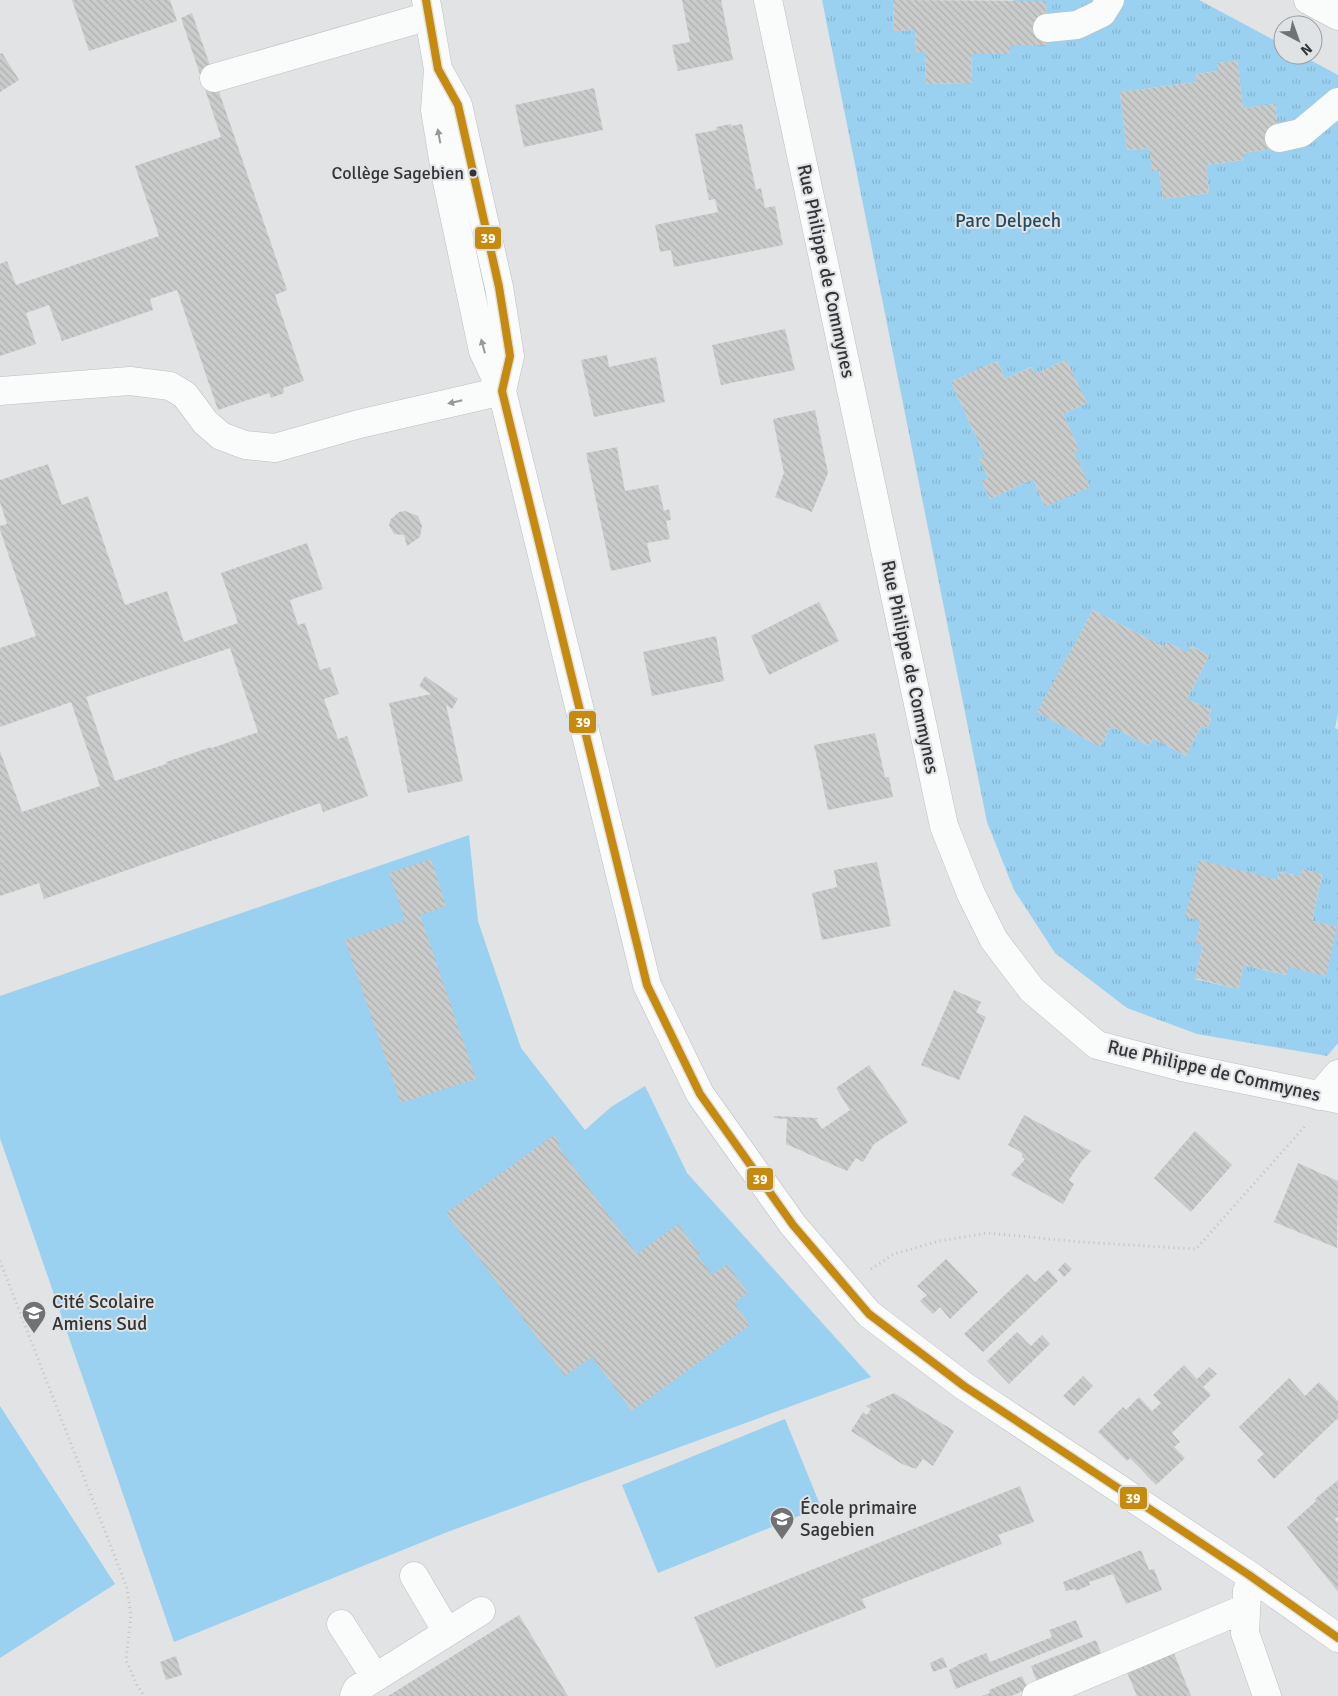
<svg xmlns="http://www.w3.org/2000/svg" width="1338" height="1696" font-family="Signika,sans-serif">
<defs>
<pattern id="grass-tufts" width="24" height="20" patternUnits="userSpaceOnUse" patternTransform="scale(1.25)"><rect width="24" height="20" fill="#9ad1f0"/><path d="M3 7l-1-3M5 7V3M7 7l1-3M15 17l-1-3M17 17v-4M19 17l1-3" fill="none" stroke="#85b4ce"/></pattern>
<pattern id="building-back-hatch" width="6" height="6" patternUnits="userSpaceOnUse" patternTransform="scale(1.25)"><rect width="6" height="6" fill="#cacccc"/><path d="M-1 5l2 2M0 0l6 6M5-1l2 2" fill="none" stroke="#aeb0b0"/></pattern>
</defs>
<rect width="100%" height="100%" fill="#e1e3e4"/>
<!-- grass -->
<path fill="url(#grass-tufts)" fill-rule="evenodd" d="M822 0H893L894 31 915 30 916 52H925L926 84 972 83 971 54H1010V46L1047 28 1046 1 1014 2V0H1199L1283 45V55H1301L1338 75V714L1335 728 1338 729V1043L1327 1056 1197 1034 1127 1008 1055 953 1014 890 987 822ZM1237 61 1243 108 1275 104 1280 148 1244 153V160L1206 165 1209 193 1163 199 1159 170 1149 148 1127 150 1120 92 1197 82 1196 74 1218 71V63ZM1066 360 1087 403 1063 414 1079 449 1074 452 1045 507 1033 479 990 499 982 482 988 478 985 456 951 382 997 361 1005 379 1031 367 1035 374ZM1093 610 1164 647 1167 642 1188 653 1192 646 1209 656 1187 699 1211 710 1208 716 1211 719 1207 728 1201 726 1186 756 1153 738 1149 746 1111 726 1100 747 1038 712ZM1303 869 1322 875 1312 921 1337 927 1288 967 1286 975 1244 965 1238 989 1195 979 1203 945 1196 943 1201 921 1278 880 1279 872 1300 876Z"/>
<!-- pitch -->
<path fill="#9ad1f0" d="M469 835 478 921 521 1048 585 1130 611 1107 645 1086 687 1173 871 1377 450 1531 174 1642 0 1138V996Z
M0 1406 115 1584 0 1658Z
M785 1419 821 1507 658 1573 622 1485Z"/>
<!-- building -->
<path fill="url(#building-back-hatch)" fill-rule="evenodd" d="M72 0H170L177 21 89 51Z
M682 0H721L733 60 678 71 672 45 690 42Z
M893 0 1046 1 1047 45 1010 46V54H971L972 83 926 84 925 52 916 53 915 30 894 31Z
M192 13 287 290 275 295 304 381 283 388 284 393 271 398 269 393 218 410 177 290 150 299 153 310 62 341 49 305 26 313 36 344 0 356V264L7 261 16 285 159 236 135 166 221 137 181 18Z
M2 53 19 80 0 92V54Z
M1237 61 1243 108 1275 104 1280 148 1244 153V160L1206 165 1209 193 1163 199 1159 170 1152 171 1149 148 1127 150 1120 92 1197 82 1196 74 1218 71 1217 63Z
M594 88 603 130 524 147 515 105Z
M731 124V126L742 124 756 190 761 188 765 208 775 206 783 245 674 267 671 250 660 252 655 225 718 212 715 199 709 200 695 134 717 130 716 127Z
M785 329 795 370 721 385 712 345Z
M607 355 609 367 656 357 665 402 594 417 581 360Z
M1066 360 1087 403 1063 414 1079 449 1074 452 1090 487 1045 507 1033 479 990 499 981 481 988 478 979 459 985 456 951 382 997 361 1005 379 1032 367 1035 374Z
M815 410 828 473 812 512 775 497 784 473 773 419Z
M617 447 625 491 658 485 664 511 669 509 671 520 666 521 670 539 647 543 651 562 611 571 586 453Z
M48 464 62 505 88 496 125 605 167 591 184 642 238 623 221 573 307 543 323 589 290 600 298 625 305 623 320 670 330 667 339 694 324 699 338 739 347 736 368 796 323 812 320 803 44 899 39 883 0 896V751L22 812 100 786 71 702 0 727V648L36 636 0 530V526L7 524 0 502V480ZM230 648 258 732 212 748 211 747 166 762V764L115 781 86 697Z
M405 511 418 516 422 526 420 537 407 546 404 535 394 534 389 525 391 519 399 512Z
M819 602 839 641 769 675 751 636Z
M1093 610 1164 647 1167 642 1188 653 1191 646 1209 656 1187 699 1211 710 1208 716 1211 718 1207 728 1201 726 1186 756 1153 738 1149 746 1111 726 1100 747 1037 712Z
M716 636 724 681 652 696 643 652Z
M425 676 458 699 452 709 446 705 463 781 408 793 389 703 431 694 419 686Z
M875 733 885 777H889L893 797 828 810 814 745Z
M431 859 446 906 420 915 476 1079 401 1103 345 940 405 920 389 873Z
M1199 860 1278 880 1279 872 1300 876 1303 869 1322 874 1312 921 1337 927 1326 976 1288 967 1287 975 1244 965 1238 989 1195 978 1203 945 1196 943 1201 921 1185 917Z
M877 862 891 926 822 940 812 893 837 887 834 870Z
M954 990 981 1002 976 1012 986 1017 959 1080 921 1065Z
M869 1065 908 1122 874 1144 863 1162 856 1158 847 1171 786 1144 787 1119 774 1118V1116L818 1118 816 1120 822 1129 850 1110 836 1088Z
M1024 1115 1091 1151 1081 1162 1069 1180 1074 1184 1063 1204 1011 1175 1025 1159 1022 1157V1153L1008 1145Z
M1195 1131 1232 1165 1191 1212 1154 1178Z
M554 1135 560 1144 558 1146 637 1254 678 1224 700 1254 698 1256 712 1275 727 1264 748 1293 734 1303 750 1325 632 1411 592 1357 565 1376 446 1213Z
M1298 1163 1338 1181 1337 1248 1274 1222Z
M946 1259 978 1292 950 1319 940 1307 933 1314 920 1301 927 1295 917 1286Z
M1065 1262 1072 1269 1064 1277 1058 1270Z
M1048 1270 1058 1281 983 1352 964 1334 1027 1274 1035 1282Z
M1017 1332 1031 1346 1042 1335 1050 1344 1009 1384 987 1361Z
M1184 1365 1197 1379 1209 1367 1217 1374 1203 1387 1211 1395 1172 1433 1180 1442 1174 1447 1185 1458 1156 1485 1130 1458 1127 1461 1098 1432 1123 1407 1126 1410 1139 1397 1152 1411 1161 1403 1153 1395Z
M1083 1376 1093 1386 1074 1406 1063 1396Z
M1289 1378 1305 1396 1319 1382 1338 1401V1418L1274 1479 1257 1460 1264 1454 1239 1427Z
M894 1393 954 1431 933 1466 923 1459 916 1469 902 1464 851 1431 863 1412 867 1415 871 1409 866 1406Z
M1338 1480V1517L1335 1519 1338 1523V1592L1287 1527 1316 1501 1315 1499Z
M1020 1486 1034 1522 998 1535 1002 1544 862 1599 866 1608 716 1668 694 1617Z
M1141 1550 1149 1570 1154 1569 1162 1590 1126 1604 1113 1574 1089 1582 1090 1585 1076 1591 1075 1589 1066 1591 1063 1582Z
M519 1615 568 1696H388Z
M1076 1620 1083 1637 956 1689 949 1670 957 1666V1665L986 1653 990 1662 1052 1637 1049 1630Z
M1096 1640 1103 1658 1038 1685 1031 1666Z
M1173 1651 1191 1696H1137L1126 1670Z
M176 1656 182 1675 166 1680 160 1662Z
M943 1657 947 1667 933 1672 930 1663Z
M1022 1676 1028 1689 1011 1696H982L990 1693 989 1690Z"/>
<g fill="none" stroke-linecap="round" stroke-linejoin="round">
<defs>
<path id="minor" d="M426 0 438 69 458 105 499 287 510 356 502 391 647 985 700 1094 793 1225 869 1314 964 1386 1249 1575 1338 1638
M768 0 944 826 971 894 994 940 1032 990 1097 1045 1182 1067 1338 1099
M1308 0 1338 16
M1047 28 1077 25 1102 13 1110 0
M438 69 435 110 446 177 483 351 502 391
M214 78 429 16
M1279 138 1301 133 1338 102
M0 391 130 381 170 386 185 395 205 422 221 436 245 445 275 448 359 424 502 391
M1319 1096 1338 1074
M414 1576 447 1632
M1247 1591 1245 1633 1267 1696
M341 1624 375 1677
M354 1696 357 1689 481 1611
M1036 1696 1246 1608"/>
</defs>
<!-- minor casing -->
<use href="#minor" stroke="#bebfc0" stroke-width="29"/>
<!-- path -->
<path stroke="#c2c3c4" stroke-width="3" stroke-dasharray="1 4" stroke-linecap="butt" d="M0 1261 127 1588 131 1616 126 1660 137 1685 144 1696
M871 1269 894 1254 939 1241 988 1233 1080 1242 1196 1249 1306 1125"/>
<!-- minor -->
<use href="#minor" stroke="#fafbfb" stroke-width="28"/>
<defs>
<path id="bus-1" d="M426 0 438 69 458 105 499 287 510 356 502 391 647 985 700 1094 793 1225 869 1314 964 1386 1249 1575 1338 1638"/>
</defs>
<!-- bus-1 casing -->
<use href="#bus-1" stroke="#e0e3e5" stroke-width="11"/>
<!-- bus-1 -->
<use href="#bus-1" stroke="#c68a0e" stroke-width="8"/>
</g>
<!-- one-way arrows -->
<defs><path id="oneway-solid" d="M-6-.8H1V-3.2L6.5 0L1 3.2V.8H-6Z" transform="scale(1.25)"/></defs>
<g fill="#979898">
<use href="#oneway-solid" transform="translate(439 136) rotate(-100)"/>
<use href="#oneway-solid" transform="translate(483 346) rotate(-105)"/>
<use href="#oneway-solid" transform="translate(455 402) rotate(167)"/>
</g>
<!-- icons -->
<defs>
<symbol id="school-pin" viewBox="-11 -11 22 30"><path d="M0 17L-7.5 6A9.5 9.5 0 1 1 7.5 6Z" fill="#717273" stroke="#e0e3e5"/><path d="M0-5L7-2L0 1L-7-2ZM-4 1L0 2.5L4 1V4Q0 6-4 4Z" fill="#fff"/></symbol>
</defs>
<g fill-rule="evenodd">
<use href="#school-pin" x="20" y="1299" width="28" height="38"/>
<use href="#school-pin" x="768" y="1505" width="28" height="38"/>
</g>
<!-- markers -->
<circle fill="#343536" stroke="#e0e3e5" stroke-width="2" cx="473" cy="173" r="4.5"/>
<g text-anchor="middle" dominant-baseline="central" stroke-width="4" stroke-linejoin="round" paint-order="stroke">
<!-- bus labels -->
<g font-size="18" fill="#343536" stroke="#e0e3e5" text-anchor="end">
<text x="464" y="173">Collège Sagebien</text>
</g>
<!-- park labels -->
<g font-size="19" fill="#224c65" stroke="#e0e3e5">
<text x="1008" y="221">Parc Delpech</text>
</g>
<!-- street labels -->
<g font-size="19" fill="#343536" stroke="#e0e3e5">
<text transform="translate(826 271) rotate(78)">Rue Philippe de Commynes</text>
<text transform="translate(910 667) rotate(78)">Rue Philippe de Commynes</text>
<text transform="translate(1214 1071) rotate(13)">Rue Philippe de Commynes</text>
</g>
<!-- poi labels -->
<g font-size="19" fill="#343536" stroke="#e0e3e5" text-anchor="start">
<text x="52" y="1302">Cité Scolaire<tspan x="52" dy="22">Amiens Sud</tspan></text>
<text x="800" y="1508">École primaire<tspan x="800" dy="22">Sagebien</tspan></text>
</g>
</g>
<g stroke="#e0e3e5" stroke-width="2">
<rect x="474" y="226" width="28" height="24" rx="5" fill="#c68a0e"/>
<rect x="568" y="710" width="29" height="24" rx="5" fill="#c68a0e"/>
<rect x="746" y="1167" width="28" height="24" rx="5" fill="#c68a0e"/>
<rect x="1119" y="1486" width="29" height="24" rx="5" fill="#c68a0e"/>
</g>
<g font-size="14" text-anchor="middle" font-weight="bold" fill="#fff">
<text x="488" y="243">39</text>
<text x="583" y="727">39</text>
<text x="760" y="1184">39</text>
<text x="1133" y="1503">39</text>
</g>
<!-- north arrow -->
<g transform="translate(1298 40) rotate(139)"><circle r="24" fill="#e0e3e5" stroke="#9b9d9f"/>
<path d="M0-4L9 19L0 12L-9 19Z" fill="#717273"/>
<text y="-8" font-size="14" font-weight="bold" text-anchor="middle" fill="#343536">N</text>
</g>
</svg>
